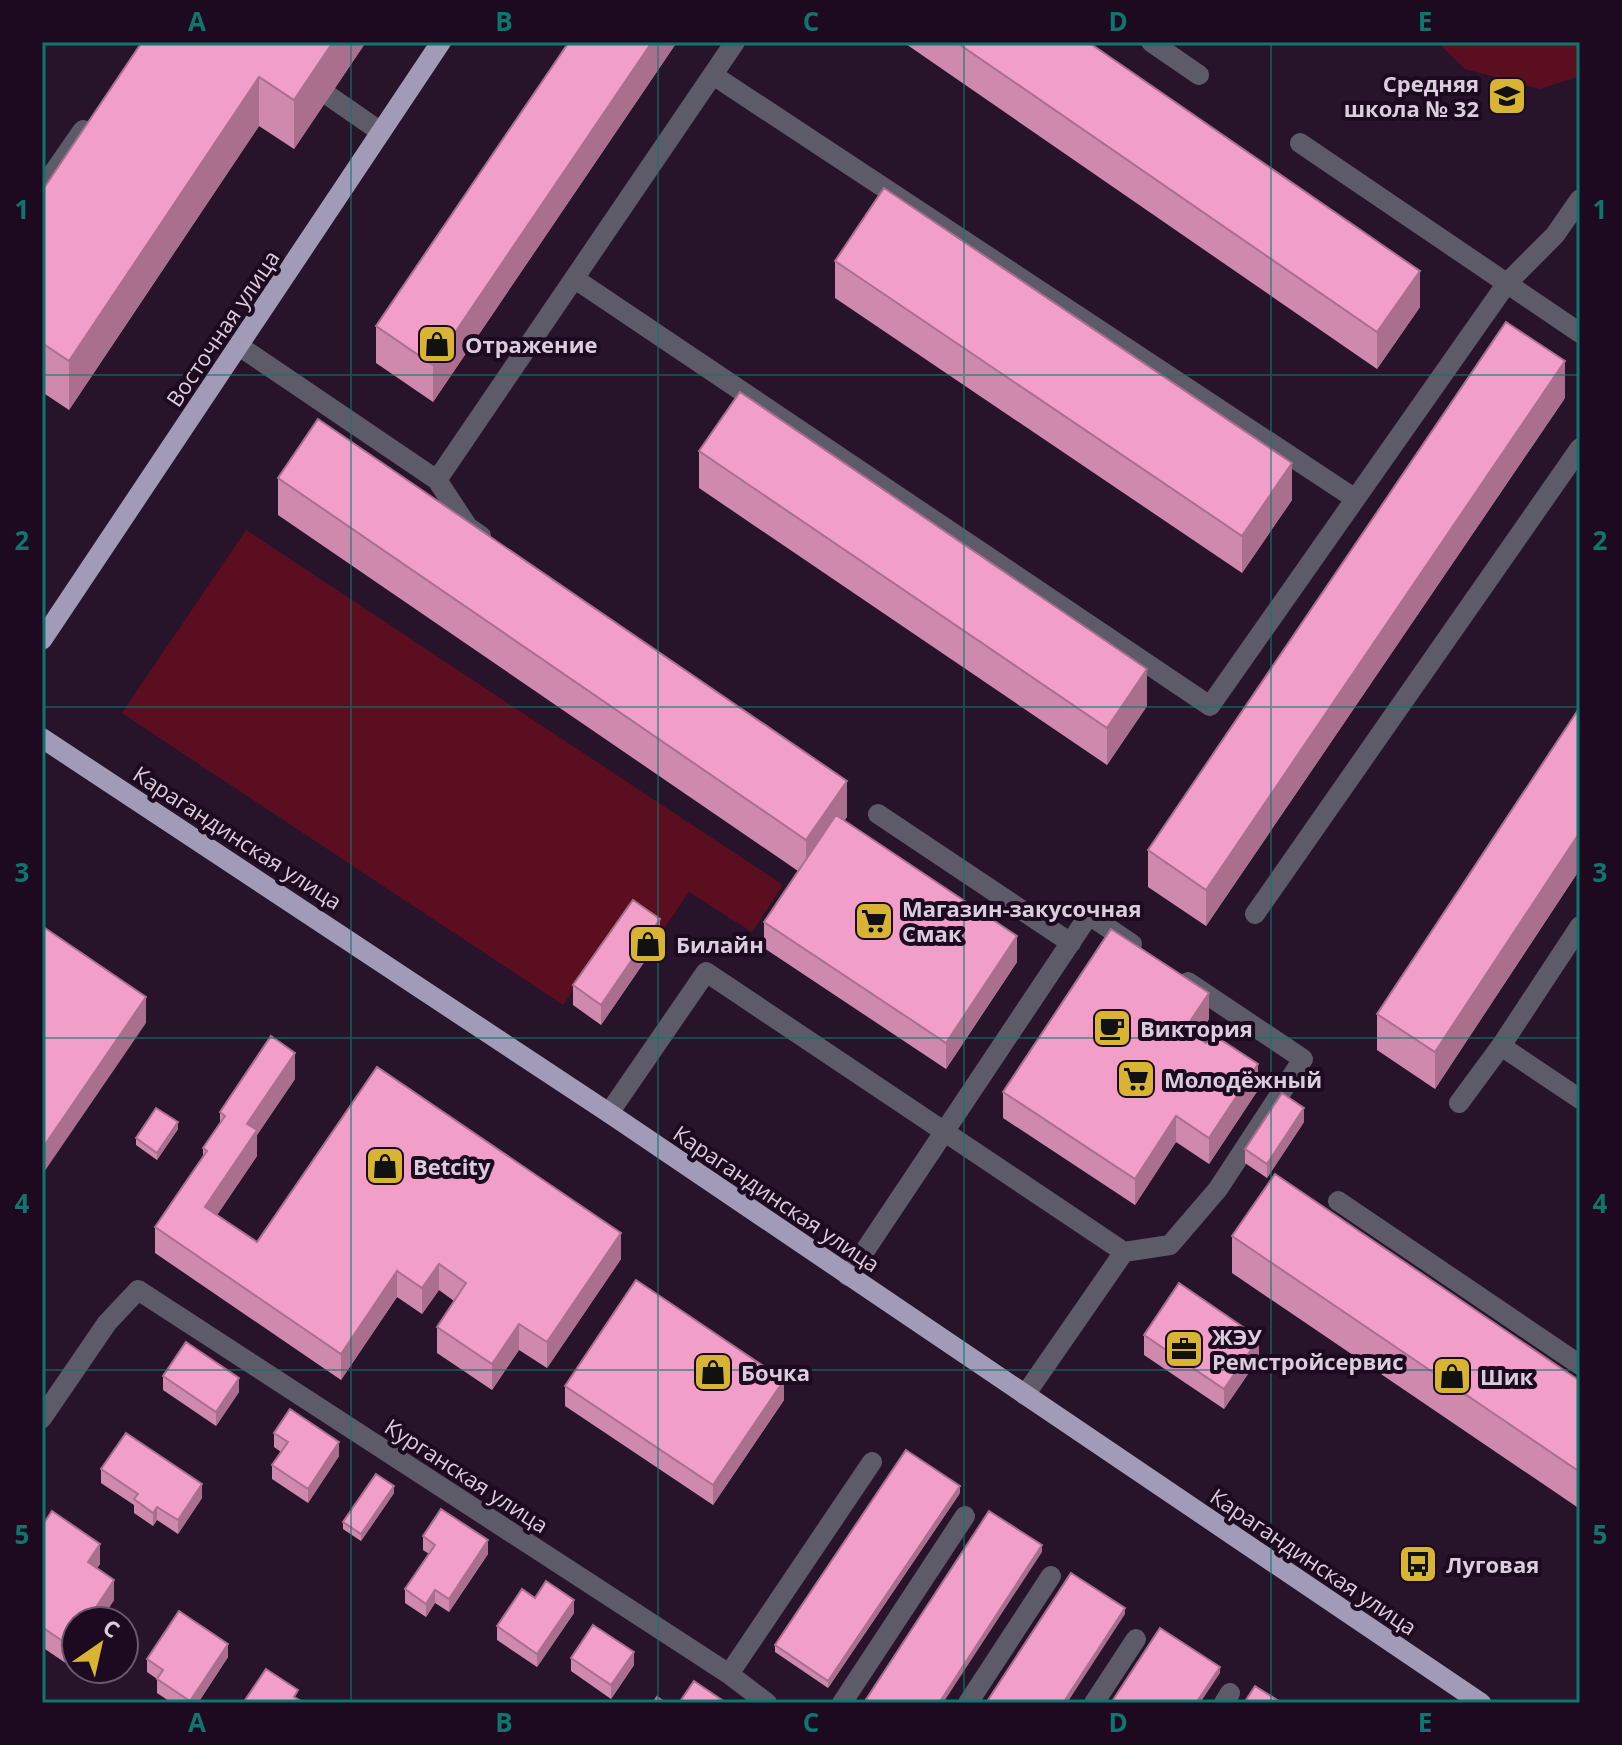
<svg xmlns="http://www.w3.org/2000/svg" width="1622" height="1745" font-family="'Open Sans',sans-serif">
<rect width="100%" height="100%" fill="#27142a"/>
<!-- green -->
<path fill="#5b0e1f" d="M1437 42H1580V76L1540 89 1465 69Z
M246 530 783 885 752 932 689 892 661 933 628 911 563 1005 122 713Z"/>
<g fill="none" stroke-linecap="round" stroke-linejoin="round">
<!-- minor -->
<path stroke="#5e5b69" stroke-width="20" d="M1151 42 1199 75
M713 75 1354 498
M329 96 381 132
M1300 143 1580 333
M42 189 83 130
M575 279 1210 706 1507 283 1555 235 1580 199
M239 346 437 480 735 42
M437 480 468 527 481 536
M878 814 1071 943
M1255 914 1580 448
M1501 1046 1580 1099
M1459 1103 1501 1046 1580 926
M609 1113 706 972 1124 1252 1170 1245 1218 1189 1303 1059 1188 982
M1338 1201 1580 1365
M848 1276 1089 915 1132 944
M1025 1395 1124 1252
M42 1418 107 1323 138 1290 729 1674 767 1703
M729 1674 872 1462
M842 1703 965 1516
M968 1703 1051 1576
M1094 1703 1136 1639
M1224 1703 1230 1693"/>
<!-- major -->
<path stroke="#a19bb7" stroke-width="20" d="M42 640 441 42
M42 738 609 1113 1481 1703"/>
</g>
<!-- wall -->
<path fill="#cf89ac" d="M142 42H366L294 149 259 126 69 410 42 392V191Z
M569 42H677L433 402 376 363V326Z
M903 42H1088L1420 307 1377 369Z
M835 261 1292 500 1242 573 835 298Z
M1565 398 1206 926 1148 887V850Z
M699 451 1147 706 1107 765 699 488Z
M278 478 847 817 844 821 1017 962 946 1069 764 948V922L798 871 278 515Z
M1580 707V869L1435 1089 1377 1050V1014Z
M660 939 601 1025 573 1005V985Z
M1209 1019 1197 1037 1258 1090 1209 1164 1176 1142 1135 1205 1003 1118V1092Z
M295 1079 257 1135V1156L217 1215 257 1242 621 1259 547 1368 519 1350 492 1390 437 1353V1327L454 1301 439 1290 422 1314 397 1297 341 1380 155 1253V1227L203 1156V1148L220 1124V1112Z
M1304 1122 1267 1178 1245 1163V1149Z
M178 1129 157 1160 136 1145V1138Z
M1232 1236 1580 1381V1509L1232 1273Z
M1144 1335 1259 1358 1224 1409 1144 1355Z
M163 1376 239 1392 216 1426 163 1390Z
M565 1386 784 1400 713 1505 565 1406Z
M274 1433 339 1456 308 1503 272 1479V1465L281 1452 274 1447Z
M101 1469 202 1498 178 1534 157 1520 153 1526 134 1513V1505L101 1483Z
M394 1493 361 1541 343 1529V1522Z
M960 1493 828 1688 775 1652V1645Z
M42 1526 100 1564 97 1568 114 1600 70 1666 42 1647Z
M423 1536 488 1554 449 1612 435 1603 426 1617 405 1603V1589L429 1554 423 1550Z
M535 1598 574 1613 537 1667 497 1640V1626Z
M228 1657 198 1703H172L157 1693V1679L147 1672V1659Z
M571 1658 634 1665 611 1699 571 1671Z"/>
<!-- shaded-wall -->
<path fill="#a96f8c" d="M333 42H366L294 149V100Z
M652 42H677L433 402V365Z
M259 77V126L69 410V361Z
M1420 271V307L1377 369V332Z
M1565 361V398L1206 926V890Z
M1292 463V500L1242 573V536Z
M1147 669V706L1107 765V728Z
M847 781V817L806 877V840Z
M1580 832V869L1435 1089V1052Z
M660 919V939L601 1025V1005Z
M1017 936V962L946 1069V1043Z
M1209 993V1019L1185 1055V1029Z
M146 997V1023L42 1175V1149Z
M295 1053V1079L257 1135V1156L205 1233V1207L247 1124Z
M1258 1064V1090L1209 1164V1138Z
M1304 1108V1122L1267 1178V1164Z
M1176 1116V1142L1135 1205V1179Z
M178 1122V1129L157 1160V1153Z
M621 1233V1259L547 1368V1342Z
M439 1264V1290L422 1314V1288Z
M397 1271V1297L341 1380V1354Z
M519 1324V1350L492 1390V1364Z
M1259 1338V1358L1224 1409V1389Z
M239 1378V1392L216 1426V1412Z
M784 1380V1400L713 1505V1485Z
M339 1442V1456L308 1503V1489Z
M202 1484V1498L178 1534V1520Z
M394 1486V1493L361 1541V1534Z
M960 1486V1493L828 1688V1681Z
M157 1507V1520L153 1526V1513Z
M488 1540V1554L449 1612V1599Z
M100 1544V1564L88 1582V1562Z
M1042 1545V1552L943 1703H939Z
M114 1580V1600L100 1621H87Z
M435 1590V1603L426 1617V1604Z
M574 1600V1613L537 1667V1654Z
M1125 1608V1614L1067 1703H1063Z
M76 1637V1657L70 1666V1646Z
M228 1644V1657L198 1703H190Z
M634 1652V1665L611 1699V1685Z
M1220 1667V1673L1200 1703H1196Z"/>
<!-- building -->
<path fill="#f19fc8" stroke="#a96f8c" stroke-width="2" d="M142 42H333L294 100 259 77 69 361 42 343V191Z
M569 42H652L433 365 376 326Z
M956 42H1088L1420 271 1377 332Z
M884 188 1292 463 1242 536 835 261Z
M1506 322 1565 361 1206 890 1148 850Z
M740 392 1147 669 1107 728 699 451Z
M318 419 847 781 806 840 278 478Z
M1580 707V832L1435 1052 1377 1014Z
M836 815 1017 936 946 1043 764 922Z
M633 900 660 919 601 1005 573 985Z
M42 926 146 997 42 1149Z
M1111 929 1209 993 1185 1029 1206 1043 1212 1034 1258 1064 1209 1138 1176 1116 1135 1179 1003 1092Z
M271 1036 295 1053 247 1124 257 1130 205 1207 257 1242 377 1067 621 1233 547 1342 519 1324 492 1364 437 1327 466 1283 439 1264 422 1288 397 1271 341 1354 155 1227 207 1151 203 1148 225 1116 220 1112Z
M1282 1093 1304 1108 1267 1164 1245 1149Z
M156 1108 178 1122 157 1153 136 1138Z
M1275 1174 1580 1381V1472L1232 1236Z
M636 1280 784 1380 713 1485 565 1386Z
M1179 1283 1259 1338 1224 1389 1144 1335Z
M186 1342 239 1378 216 1412 163 1376Z
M290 1409 339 1442 308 1489 272 1465 288 1442 274 1433Z
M126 1433 202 1484 178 1520 157 1507 153 1513 134 1499 138 1494 101 1469Z
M906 1450 960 1486 828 1681 775 1645Z
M376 1474 394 1486 361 1534 343 1522Z
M441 1509 488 1540 449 1599 435 1590 426 1604 405 1589 435 1545 423 1536Z
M52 1511 100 1544 88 1562 114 1580 87 1621H76V1637L70 1646 42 1627V1526Z
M989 1511 1042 1545 939 1703H868L865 1701Z
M1071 1573 1125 1608 1063 1703H986Z
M546 1581 574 1600 537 1654 497 1626 522 1589 535 1598Z
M179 1611 228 1644 190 1701 157 1679 163 1670 147 1659Z
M593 1625 634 1652 611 1685 571 1658Z
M1160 1628 1220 1667 1196 1703H1111Z
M266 1669 298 1690 294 1697 301 1701 300 1703H243Z
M694 1681 722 1700 720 1703H679Z
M1255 1686 1282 1703H1244Z
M657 1697 666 1703H653Z"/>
<!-- grid -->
<path fill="none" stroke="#0f766e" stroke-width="2" stroke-opacity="0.55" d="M351 42V1703M658 42V1703M964 42V1703M1271 42V1703M42 375H1580M42 707H1580M42 1038H1580M42 1370H1580"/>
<!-- icons -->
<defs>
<symbol id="school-square" viewBox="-11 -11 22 22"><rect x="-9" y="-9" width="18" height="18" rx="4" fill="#d7b434" stroke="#1d0a20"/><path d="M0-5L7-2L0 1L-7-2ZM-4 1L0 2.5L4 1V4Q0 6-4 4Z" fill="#111"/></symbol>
<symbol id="shop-square" viewBox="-11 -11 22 22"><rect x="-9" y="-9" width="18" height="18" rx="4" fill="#d7b434" stroke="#1d0a20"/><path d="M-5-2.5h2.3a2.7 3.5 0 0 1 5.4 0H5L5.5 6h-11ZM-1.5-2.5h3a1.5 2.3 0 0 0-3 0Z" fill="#111"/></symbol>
<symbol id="supermarket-square" viewBox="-11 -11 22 22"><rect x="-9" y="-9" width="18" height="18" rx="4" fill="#d7b434" stroke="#1d0a20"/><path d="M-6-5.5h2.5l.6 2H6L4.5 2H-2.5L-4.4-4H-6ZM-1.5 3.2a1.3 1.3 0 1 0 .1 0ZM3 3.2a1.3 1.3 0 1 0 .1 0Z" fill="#111"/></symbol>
<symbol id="cafe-square" viewBox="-11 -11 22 22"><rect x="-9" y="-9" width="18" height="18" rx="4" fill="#d7b434" stroke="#1d0a20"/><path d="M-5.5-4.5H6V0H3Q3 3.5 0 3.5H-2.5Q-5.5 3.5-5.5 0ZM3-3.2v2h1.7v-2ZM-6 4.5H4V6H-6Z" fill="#111"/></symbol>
<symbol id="office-square" viewBox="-11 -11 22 22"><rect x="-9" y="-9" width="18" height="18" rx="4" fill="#d7b434" stroke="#1d0a20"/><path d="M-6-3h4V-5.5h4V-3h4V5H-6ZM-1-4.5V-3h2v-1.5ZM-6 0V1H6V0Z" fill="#111"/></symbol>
<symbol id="bus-square" viewBox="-11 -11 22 22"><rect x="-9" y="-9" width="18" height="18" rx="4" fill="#d7b434" stroke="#1d0a20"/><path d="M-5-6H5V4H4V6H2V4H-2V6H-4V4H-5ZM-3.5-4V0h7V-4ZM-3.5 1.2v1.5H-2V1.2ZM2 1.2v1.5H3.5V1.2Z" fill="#111"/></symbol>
</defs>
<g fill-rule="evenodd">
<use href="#school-square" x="1485" y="74" width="44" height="44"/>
<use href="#shop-square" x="415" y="322" width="44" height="44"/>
<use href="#supermarket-square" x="852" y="899" width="44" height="44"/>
<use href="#shop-square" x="626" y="922" width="44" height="44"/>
<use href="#cafe-square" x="1090" y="1006" width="44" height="44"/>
<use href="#supermarket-square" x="1114" y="1057" width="44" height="44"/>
<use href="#shop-square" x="363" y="1144" width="44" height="44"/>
<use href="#office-square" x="1162" y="1327" width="44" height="44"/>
<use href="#shop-square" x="691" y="1350" width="44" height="44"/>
<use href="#shop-square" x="1430" y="1354" width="44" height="44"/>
<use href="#bus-square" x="1396" y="1542" width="44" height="44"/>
</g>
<g text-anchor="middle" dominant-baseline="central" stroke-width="8" stroke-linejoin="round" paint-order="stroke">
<!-- poi labels -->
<g font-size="22" font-weight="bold" fill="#dacddc" stroke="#1d0a20" text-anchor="start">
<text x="1479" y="83" text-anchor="end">Средняя<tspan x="1479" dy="25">школа № 32</tspan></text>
<text x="465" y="344">Отражение</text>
<text x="902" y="908">Магазин-закусочная<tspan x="902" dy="25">Смак</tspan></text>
<text x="676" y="944">Билайн</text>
<text x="1140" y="1028">Виктория</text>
<text x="1164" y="1079">Молодёжный</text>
<text x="413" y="1166">Betcity</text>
<text x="1212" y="1336">ЖЭУ<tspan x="1212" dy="25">Ремстройсервис</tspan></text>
<text x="741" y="1372">Бочка</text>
<text x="1480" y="1376">Шик</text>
<text x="1446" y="1564">Луговая</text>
</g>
<!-- street labels -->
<g font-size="22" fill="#dacddc" stroke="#1d0a20">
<text transform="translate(222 328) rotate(-56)">Восточная улица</text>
<text transform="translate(238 837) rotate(33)">Карагандинская улица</text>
<text transform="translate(777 1198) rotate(34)">Карагандинская улица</text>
<text transform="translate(467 1475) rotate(33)">Курганская улица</text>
<text transform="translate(1314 1561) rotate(34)">Карагандинская улица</text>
</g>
</g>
<!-- border -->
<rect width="1622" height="1745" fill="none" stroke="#1d0a20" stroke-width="88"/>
<!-- north arrow -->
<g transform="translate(100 1645) rotate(34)"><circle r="38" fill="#1d0a20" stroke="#69586b" stroke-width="2"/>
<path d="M0-6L14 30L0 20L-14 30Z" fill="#d7b434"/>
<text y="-12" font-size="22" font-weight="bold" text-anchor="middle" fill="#dacddc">С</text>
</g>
<rect x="44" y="44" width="1534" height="1657" fill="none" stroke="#0f766e" stroke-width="3"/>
<g font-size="26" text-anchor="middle" font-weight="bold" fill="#0f766e">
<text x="197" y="31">A</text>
<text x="504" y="31">B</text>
<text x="811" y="31">C</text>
<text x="1118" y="31">D</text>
<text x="1425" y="31">E</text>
<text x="22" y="219">1</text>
<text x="1600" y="219">1</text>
<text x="22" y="550">2</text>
<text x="1600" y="550">2</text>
<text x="22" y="882">3</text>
<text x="1600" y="882">3</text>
<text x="22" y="1213">4</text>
<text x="1600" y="1213">4</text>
<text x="22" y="1544">5</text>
<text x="1600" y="1544">5</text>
<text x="197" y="1732">A</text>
<text x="504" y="1732">B</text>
<text x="811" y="1732">C</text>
<text x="1118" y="1732">D</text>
<text x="1425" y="1732">E</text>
</g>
</svg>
